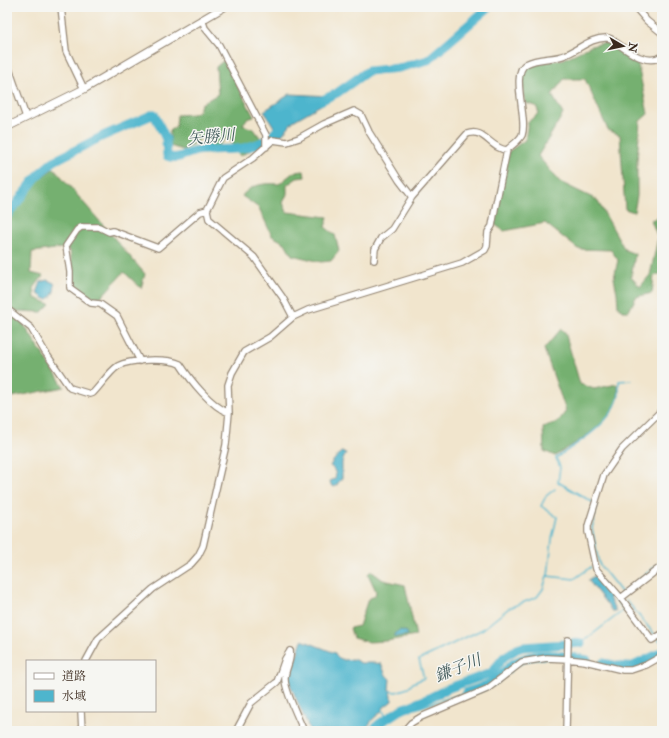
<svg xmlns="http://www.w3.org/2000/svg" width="669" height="738" font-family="'IM FELL Double Pica','Noto Serif JP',serif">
<rect width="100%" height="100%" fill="#f6f6f2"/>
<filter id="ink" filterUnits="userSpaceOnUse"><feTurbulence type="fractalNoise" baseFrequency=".025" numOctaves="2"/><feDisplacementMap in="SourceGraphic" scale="8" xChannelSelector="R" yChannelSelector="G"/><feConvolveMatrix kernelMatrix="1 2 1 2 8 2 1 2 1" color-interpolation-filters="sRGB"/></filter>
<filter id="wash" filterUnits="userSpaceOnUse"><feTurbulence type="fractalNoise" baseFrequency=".012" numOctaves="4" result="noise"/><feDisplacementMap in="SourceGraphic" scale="16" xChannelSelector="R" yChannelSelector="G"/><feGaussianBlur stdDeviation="0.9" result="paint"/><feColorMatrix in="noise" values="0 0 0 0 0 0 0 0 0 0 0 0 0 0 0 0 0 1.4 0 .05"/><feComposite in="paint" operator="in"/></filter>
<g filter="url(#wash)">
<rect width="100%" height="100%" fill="#f1e5cd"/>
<!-- forest -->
<path fill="#75b070" stroke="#586d47" d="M608 42 637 60 648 114 640 121 637 161V196L634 212 625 209 620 135 608 130 585 79H564L552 95 563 114 538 156 560 182 597 200 625 250 635 254 631 277 640 287 650 275 658 238 651 220 662 216V273L654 276 652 293 636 297 629 311H622L618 306 617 293 614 278 618 260 611 250 578 249 545 223 504 231 494 224 508 152 525 140 528 122 539 113 536 106 526 103 523 95V73L527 67 539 63 564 59 591 46Z
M223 61 226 63 254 117 247 119 242 125 254 129 264 143 240 156 231 141 226 138 218 146 207 147 209 140 203 137 183 150 170 146V130L176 127 177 115 193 114 199 111 201 104 218 94 216 67Z
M54 168 145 274 141 288 124 272 102 296 89 299 75 286 70 250 63 248 32 252 31 273 43 276 34 288 35 298 50 304 42 312 15 311 64 387 7 398V223L10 217 40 178Z
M304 171 305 177 297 178 287 185V194L283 203 287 212 328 217 325 227 335 235 339 251 331 261 321 262 292 255 285 243 272 236 259 208 242 196C251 184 265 183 279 184L294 172Z
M561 329 565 332 580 384 594 389 617 384C618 388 619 393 618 397 614 423 576 442 555 456L544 451 543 428 558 422 566 411 544 349Z
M371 571 383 580 405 585 416 636 386 641 369 642 353 638 350 628 359 626 368 599 375 596 376 591 368 574Z"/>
<!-- water -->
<path fill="#4eb5cd" stroke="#447076" d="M290 94 330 96 333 98 293 121 282 135 276 134 274 127 264 111Z
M47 280 54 283C56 289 53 296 48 299H45L37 293 41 282Z
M341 452 346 453 342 462V478L335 487 331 485 330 481 335 479C337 474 334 468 330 466 333 460 337 457 341 452Z
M595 576 598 577 612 595 609 598 616 611H612L589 581V579Z
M400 630 407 632 408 635 395 637V634Z
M302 640 335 653 337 657 344 660 353 659 361 663H376L381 664 386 675 390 679 389 690 392 691 390 693 392 696V701L383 708V710L373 719 364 731H310L290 684 289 678Z"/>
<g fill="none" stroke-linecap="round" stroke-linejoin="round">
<!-- stream -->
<path stroke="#4eb5cd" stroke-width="1.5" d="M594 503 558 482 560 467 556 458C577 443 610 425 618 399 620 393 619 387 619 381L631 380
M597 505 592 528 599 564 622 593
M548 576 552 539 557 517 541 506 546 496 555 489
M621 594 662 561
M626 600 655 635
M658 638 660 641 662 640
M581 643 624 610 615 599
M391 691 396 692 408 688 413 683 424 678 419 660 483 629 509 608 537 597 543 589 547 576 574 579 591 567
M382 709 387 718 467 692"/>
<!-- river -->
<path stroke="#4eb5cd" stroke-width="9" d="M320 101 337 93 368 71 399 68 428 60 489 7
M7 216 35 179 41 172 54 161 103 136 154 114 166 139 167 156C177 161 187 153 196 151 218 147 236 153 257 144 262 142 268 140 271 137 276 131 277 129 284 124
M603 663 623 667 633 666 662 652
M467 692C477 689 487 686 495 680 502 675 507 668 514 663 534 650 565 655 587 660
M372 731 379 724 400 710 427 699 449 688 491 673 504 657 517 649 523 647 581 643"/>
</g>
</g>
<g filter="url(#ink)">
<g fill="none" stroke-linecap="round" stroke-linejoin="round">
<defs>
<path id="minor" d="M61 7 66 51 84 89
M635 7 647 21 662 33
M202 19 205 28 219 45 266 135V147
M7 54V63L26 117
M374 260 375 249 381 238 392 229 412 197 467 134C484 127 490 149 507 150
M7 309 31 328 45 352 70 388 90 394 93 393C100 386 110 371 118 366 130 359 168 358 180 364 191 381 211 406 229 413
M293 317 283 298 254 257 209 219 207 210 223 178 253 158 273 140 287 142 299 138 324 124 354 111 361 115 369 132 399 180 412 197
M140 361 117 316 100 304 91 303 70 288V272L66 246 77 230 81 227H99L109 232 113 231 158 248 200 212 207 210
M662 410 622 449 604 475 588 526V532L596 569 621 598 652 640 662 634
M621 598 662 566
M290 651C292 660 285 669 285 678 284 689 299 720 304 731
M86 661 98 639 153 589 191 564 198 556 203 546 226 445 229 413 228 385 232 373 244 352 270 337 293 317 308 310 462 263 485 250 487 246 488 232 492 226 495 209 507 150C512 145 519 141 522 135 528 119 510 73 526 64 539 57 553 60 565 55 578 50 592 37 607 38 612 38 614 41 618 44 629 52 648 66 662 56
M81 711 82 731
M236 731 251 703 277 682 285 659 290 651
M404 731 411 723 421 717 487 689 522 662 547 658 567 659 585 661 623 670H631L646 665 662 656
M566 731 568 640"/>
<path id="tertiary" d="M7 127 84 89 224 7"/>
</defs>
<!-- minor casing -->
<use href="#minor" stroke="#968876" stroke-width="8"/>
<!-- tertiary casing -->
<use href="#tertiary" stroke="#968876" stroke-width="9"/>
<!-- minor -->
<use href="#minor" stroke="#fff" stroke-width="5.5"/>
<!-- tertiary -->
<use href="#tertiary" stroke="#fff" stroke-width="7"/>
</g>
</g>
<g text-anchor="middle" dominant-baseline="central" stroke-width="3" stroke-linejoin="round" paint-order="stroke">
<!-- water labels -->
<g font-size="16" font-style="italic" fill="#425b5b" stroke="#f6f6f2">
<text transform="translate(211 137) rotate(-6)">矢勝川</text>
<text transform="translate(458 668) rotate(-22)">鎌子川</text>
</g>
</g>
<!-- margin -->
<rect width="669" height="738" fill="none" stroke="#f6f6f2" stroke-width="24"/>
<!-- legend -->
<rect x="26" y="660" width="130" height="52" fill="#f6f6f2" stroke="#aba49d"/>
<rect x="34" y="673" width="20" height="6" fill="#ffffff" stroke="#aba49d"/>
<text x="62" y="680" font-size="12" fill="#3b2a1e">道路</text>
<rect x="34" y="690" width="20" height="12" fill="#4eb5cd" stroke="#aba49d"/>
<text x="62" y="700" font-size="12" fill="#3b2a1e">水域</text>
<!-- north arrow -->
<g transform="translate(623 46) rotate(99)" stroke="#f6f6f2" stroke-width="3" paint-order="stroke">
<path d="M0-3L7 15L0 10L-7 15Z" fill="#3b2a1e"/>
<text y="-6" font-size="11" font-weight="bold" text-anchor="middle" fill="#3b2a1e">N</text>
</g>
</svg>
